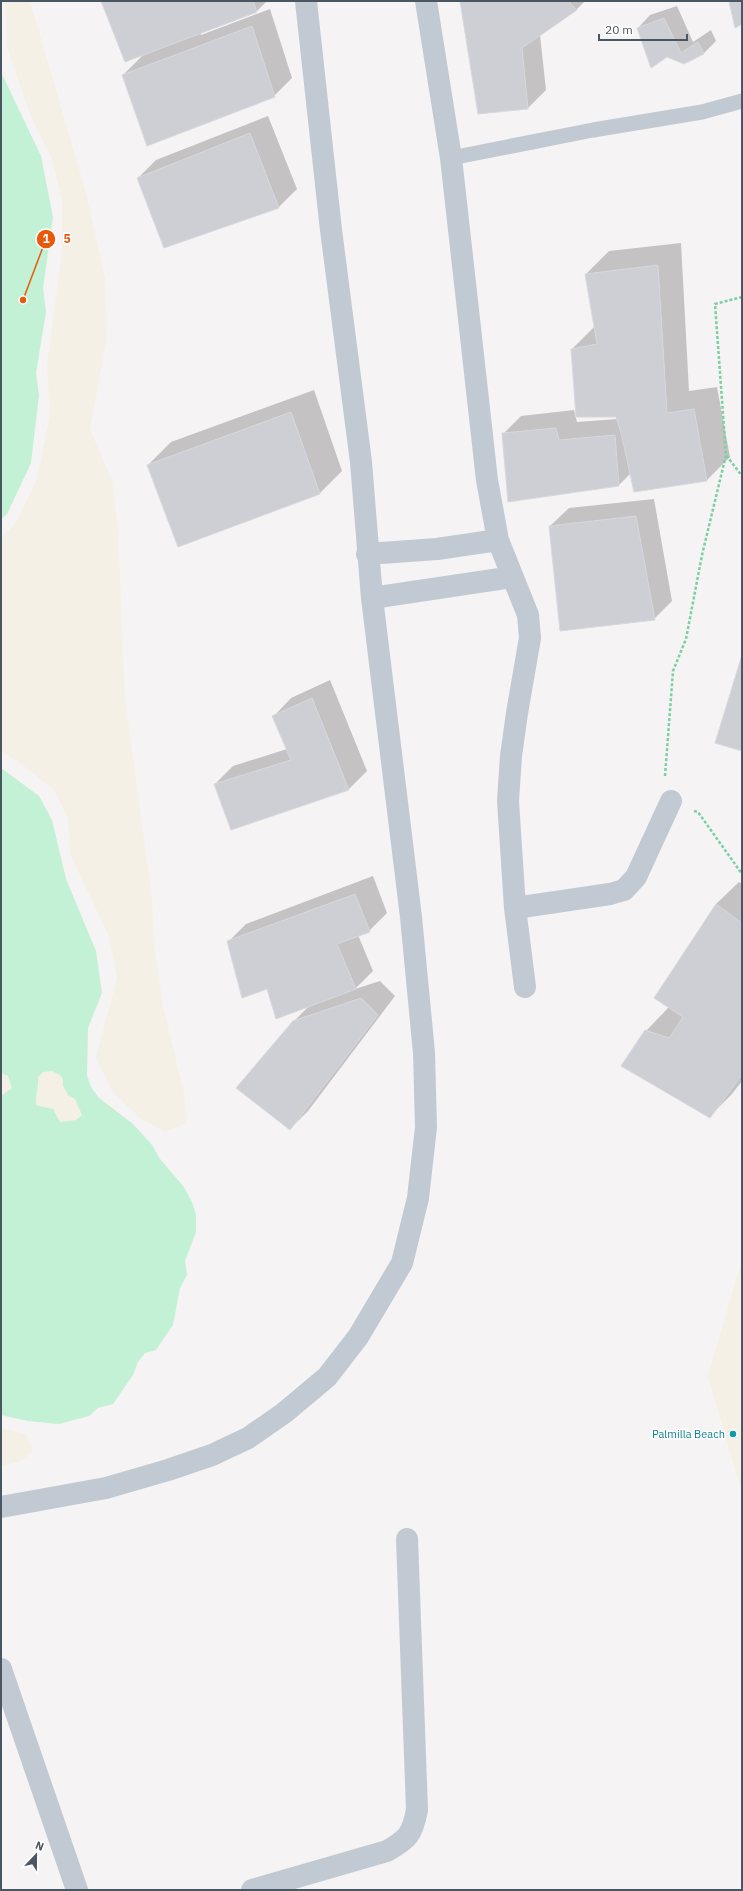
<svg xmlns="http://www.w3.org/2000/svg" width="743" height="1891" font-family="'IBM Plex Sans',sans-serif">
<rect width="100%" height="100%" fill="#f5f3f3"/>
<!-- green -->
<path fill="#c3f1d5" d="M1 72 41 156 53 217 43 288 46 312 36 373 39 395 31 463 7 514 1 519Z
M1 768 39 796 52 820 66 879 96 951 102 993 88 1028 87 1075 91 1087 99 1098 133 1124 152 1145 160 1159 184 1187 192 1202 196 1215V1232L185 1261 187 1275 180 1288 173 1325 156 1350 145 1353 138 1362 133 1375 113 1404 98 1408 89 1416 59 1424 28 1421 1 1415Z"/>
<!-- sand -->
<path fill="#f5f0e5" d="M5 1H30L86 193 105 278 107 338 90 429 112 481 118 530 125 700 151 889 155 952 164 1011 184 1093 187 1123 165 1132 140 1118 112 1091 96 1058 117 978 109 936 70 854 68 817 53 789 23 765 1 751V538L16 523 37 479 50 415 47 365 62 251V200L52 159 31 117 7 47Z
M52 1071 60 1075 63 1079V1086L68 1095 75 1099 82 1115 76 1120 60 1122 53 1109 36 1105C35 1095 39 1087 38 1077L43 1072Z
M1 1073 8 1076 12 1088 1 1096Z
M742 1260V1493L708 1376Z
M1 1428 26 1434 33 1451 19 1462 1 1466Z"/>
<!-- shadow -->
<path fill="#0003" d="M102 1H267L257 11 200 33 201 35 270 9 292 78 274 96 123 75 144 54Z
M461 1H585L576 10 540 35 546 90 528 108 479 113Z
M677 6 693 42 711 30 716 41 704 53 684 63 638 28 650 15Z
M268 116 297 189 279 207 165 247 138 178 156 160Z
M681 243 689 391 717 387 730 457 707 480 635 491 631 473 619 485 509 501 503 434 521 416 574 410 577 422 617 419 572 349 595 326 586 274 609 251Z
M314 390 342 471 320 493 148 465 171 442Z
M654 499 672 601 654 619 550 526 569 508Z
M330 680 367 771 349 789 231 829 215 784 233 766 287 749 273 717 291 698Z
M373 876 387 913 369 931 358 935 373 971 355 989 380 981 395 996 308 1111 290 1129 293 1022 310 1005 268 987 228 942 246 924Z
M739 882 742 884V1081L732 1094 710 1116 646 1031 669 1007 655 998 716 904Z"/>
<!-- building -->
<path fill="#cdcfd5" stroke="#d7d9de" d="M101 1H253L257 12 125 62Z
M460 1H568L577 10 522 48 528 109 478 114Z
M729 1H742V24L735 28Z
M664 18 681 53 698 42 704 54 684 64 667 57 651 68 637 28Z
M252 26 275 97 147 146 122 75Z
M250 133 279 208 164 248 137 178Z
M658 265 667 413 694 409 707 481 634 492 621 433 616 417H576L571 349 597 344 585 274Z
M291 412 320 494 178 547 147 465Z
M556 428 559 440 615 435 619 486 508 502 502 433Z
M636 516 655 620 560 631 549 526Z
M742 655V751L715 743Z
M312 698 349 790 231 830 214 784 291 760 272 716Z
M355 894 370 932 337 944 356 989 276 1019 267 989 242 998 227 941Z
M716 904 742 923V1075L710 1118 621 1066 645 1030 669 1038 683 1017 654 998Z
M361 998 378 1015 290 1130 236 1088 293 1021Z"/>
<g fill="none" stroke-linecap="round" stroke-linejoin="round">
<!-- path -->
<path stroke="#7ad0a6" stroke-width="2.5" stroke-dasharray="3 2" stroke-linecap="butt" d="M742 297 715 304 726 455 742 476
M665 776 673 671 686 639 702 555 726 455
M694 811 698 812 742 874"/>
<!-- lane -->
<path stroke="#c1cad2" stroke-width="15" d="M451 158 593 130 702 112 742 101"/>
<!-- street -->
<path stroke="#c1cad2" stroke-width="22" d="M426 1 451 158 487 480 498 540 528 615 530 638 517 713 511 756 508 801 515 908 525 987
M367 554 437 549 498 540
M372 598 512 577
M515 908 610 894 624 890 636 877 671 801
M1 1507 106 1488 168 1470 212 1455 248 1438 284 1413 327 1377 358 1337 402 1263 418 1198 426 1127 424 1053 411 917 372 598 361 462 331 230 306 1
M1 1669 77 1890
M252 1890 387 1851C408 1839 412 1835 417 1810L407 1539"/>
</g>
<!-- markers -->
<circle fill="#0f9aa8" stroke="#fff" stroke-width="1.5" cx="733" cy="1434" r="4"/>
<g text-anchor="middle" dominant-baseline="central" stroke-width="3" stroke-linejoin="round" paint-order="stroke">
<!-- culture labels -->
<g font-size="11" fill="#0d838f" stroke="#fff" text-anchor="end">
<text x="725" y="1434">Palmilla Beach</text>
</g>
</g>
<!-- callouts -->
<path fill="none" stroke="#e8590c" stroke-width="1.5" d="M23 300L46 239"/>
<g fill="#e8590c" stroke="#fff" stroke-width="1.5">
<circle cx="23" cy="300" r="4"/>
<circle cx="46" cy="239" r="10"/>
</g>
<g font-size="12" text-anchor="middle" font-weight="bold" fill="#fff">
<text x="46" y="243">1</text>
</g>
<g font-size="12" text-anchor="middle" font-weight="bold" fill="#e8590c" stroke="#fff" stroke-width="3" stroke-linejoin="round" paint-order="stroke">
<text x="67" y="243">5</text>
</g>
<!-- border -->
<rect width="743" height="1891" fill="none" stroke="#4a5661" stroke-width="4"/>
<!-- north arrow -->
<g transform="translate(36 1855) rotate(22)" stroke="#ffffff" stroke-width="3" paint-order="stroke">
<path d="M0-3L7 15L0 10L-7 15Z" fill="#4a5661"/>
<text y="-6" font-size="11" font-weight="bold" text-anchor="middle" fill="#4a5661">N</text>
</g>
<!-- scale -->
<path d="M599 34v6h88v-6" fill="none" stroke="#4a5661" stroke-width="2"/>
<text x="605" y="34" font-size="12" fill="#4a5661" stroke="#ffffff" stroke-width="3" paint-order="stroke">20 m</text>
</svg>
